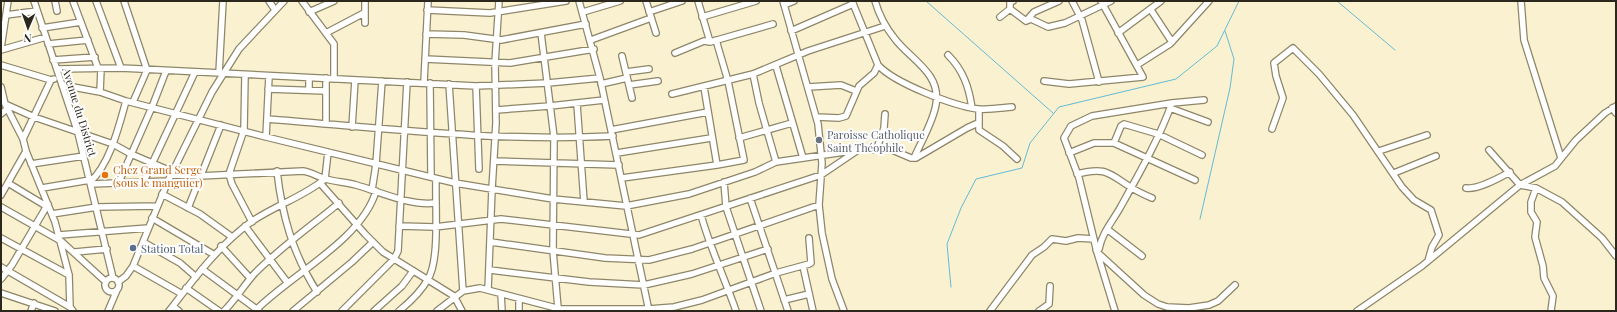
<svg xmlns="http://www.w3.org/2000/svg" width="1617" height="312" font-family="'Playfair Display',serif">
<rect width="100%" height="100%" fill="#faf1d1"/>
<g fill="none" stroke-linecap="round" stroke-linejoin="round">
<!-- stream -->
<path stroke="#63bbd4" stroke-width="1" d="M926 1 1053 113
M1337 1 1395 50
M1200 219 1230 88 1234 59 1225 31
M951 287 947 244 961 208 976 179 1022 168 1030 143 1059 107 1176 79 1217 46 1239 1"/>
<defs>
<path id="minor" d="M34 1 78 133 113 278
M55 1 57 11
M73 1 98 68
M96 1 121 68
M124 1 147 70 133 102
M269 1 275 10
M302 1 334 44V79
M365 1V23
M579 1 600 78 649 311
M646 1 656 33
M698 1 710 42
M783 1 818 124 822 163 819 205 822 233 832 279 844 311
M852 1 878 65C894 83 954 106 978 109 989 110 1001 108 1012 107
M875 1C879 15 886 28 895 39 911 60 941 73 936 104 934 120 921 142 914 158
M1072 1 1082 20 1099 82
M1521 1 1524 40 1561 158
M784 5 794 1
M1010 9 1026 21 1031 19 1048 27 1065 23 1111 1
M427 10 490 13 566 1
M1151 10 1172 42
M309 12 334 1
M583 12 620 1
M649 12 682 1
M6 15 37 11
M702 17 756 1
M1000 17 1010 9V2L1013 1
M1026 21 1034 12 1059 1
M42 28 81 22
M791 31 853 4
M326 33 364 13
M541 33 554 137 553 251 558 308
M1118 33 1161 1
M426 34 464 35 501 40 586 24
M591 40 651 18
M48 44 88 40
M1 48 8 1
M1 50 46 37
M675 53 704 41 710 42 773 24
M948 55C963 70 969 87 972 108
M622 56 632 98
M425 59 510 63 594 49
M53 60 95 57
M1 65 51 80 54 79
M1137 65 1170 44 1209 1
M776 66 803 158
M57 69 121 68 476 86 548 83 600 78
M626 72 649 69
M219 73 223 1
M753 74 759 103 776 162
M245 75 244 130 229 174 232 184 252 222
M326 78V124
M1044 81 1069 84 1143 77 1101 1
M424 82 428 1
M430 83 431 177
M449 84 463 291
M601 84 627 78
M62 85 100 92 126 101 266 137 455 183 553 199 626 206 689 194 755 172 776 162 858 150
M629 85 658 81
M476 86 479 169
M1 87 5 104 23 139 26 151 55 222 69 275 70 307 73 311
M704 87 717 165 744 160 728 81 716 40
M808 87 841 85 856 91
M268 89 326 91
M309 90V78
M100 92 101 69
M672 94 753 74 808 51 885 26
M5 104 34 117 113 144 131 154 173 172
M577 104 584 202
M1170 108 1208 122
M1612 108 1616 113
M979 109V130L1003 146 1017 159
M496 110 550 106 604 100
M1 114 7 109
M816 117 839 118 846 116 859 86 874 73 878 65
M267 119C381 128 498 142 613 136
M352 127 355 80
M1272 129 1283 98 1276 76 1274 63 1293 48 1319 74 1353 115 1402 187 1414 200 1431 210 1439 235 1432 247 1428 261
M611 130 708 112
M266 137 269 76
M739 138 792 123
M23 139 51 80
M1114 143 1121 126 1124 124 1158 134 1202 155
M877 148 884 128 885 114
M1489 150 1520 185 1536 188 1562 202 1602 238 1616 256
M1379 151 1427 135
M617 153 711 138
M1069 153 1094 143H1114L1195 180
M495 161 619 165
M31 164 84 156
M277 171C282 216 293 254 317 292
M1394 173 1436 156
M1077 174C1107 166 1109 174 1132 188 1138 192 1145 195 1152 198
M171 175 200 176 303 171C312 172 317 177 326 179 336 182 346 182 356 185 381 192 409 206 435 203
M622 178 717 165
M144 181 195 72
M90 182C110 164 119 126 126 101
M119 182 152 107 166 71
M724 182 726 207 761 311
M8 183 46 206
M320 183 365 234 383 252 454 296 462 311
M91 184 168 181
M42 188 90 180
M1466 188C1478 190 1499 178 1510 172
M1536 188 1531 202V212L1537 222 1535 237 1543 266 1544 278 1553 296 1551 311
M372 190 376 164 382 81
M162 194 200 214 232 237
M1 195 26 151
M750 198 788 311
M1 207 61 241 106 282
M188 208 221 125
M52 214 97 207 157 206
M701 215C710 248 725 279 736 311
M152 218 213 254
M245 226 287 282
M399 226 435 227 501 219 639 235 821 175 858 150 890 149 911 158H916L967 128 978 123
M1107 229 1142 256
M59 235 148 228
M1 238 69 275
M143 242 180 263 196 277
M491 242 605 258 649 260 692 249 819 205
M221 246 250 278
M1096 250 1099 249C1102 233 1112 222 1120 208 1139 174 1159 139 1172 103
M75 252 107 249
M1097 252 1144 295 1158 304 1167 307 1189 308 1209 305 1218 301 1235 285
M133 266 182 294
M803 266 813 311
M1 267 70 307
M202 269 259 311
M490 270 589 282 644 285 692 274 768 249
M105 285a7 7 0 1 1 14 0a7 7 0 1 1-14 0Z
M1 279 12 265 48 204
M118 282 126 276 133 266 168 181 212 92 239 49 284 1
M186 288 219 311
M488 290 492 189 496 123 495 63 499 1
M1 293 55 311
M501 294 502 311
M519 299V311
M784 300 809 294
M173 306 179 311
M560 309H649L674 307 702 300 776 273 809 264 811 263 809 238
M31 311 34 303
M108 311 117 290
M169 311C194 279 218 246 251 222 274 206 303 197 325 179L328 152
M224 311C236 299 244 285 255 273 281 247 311 226 339 203
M255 311C290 275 362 240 376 191
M293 311 352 262 373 242
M342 311 394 259 398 251 407 82
M374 311 402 286 413 271
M399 311C410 302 421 292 428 279 440 260 435 204 436 179
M437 311 463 291 480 288 560 309
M990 311 1032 255 1044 247 1052 239 1066 241 1078 238 1094 239
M1039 311 1049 304 1050 286
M1115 311 1097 252 1079 178 1064 138 1071 126 1092 116 1172 103 1204 100
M1357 311 1422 266 1520 185 1555 166 1576 140 1605 113 1616 106"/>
</defs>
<!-- minor casing -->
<use href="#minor" stroke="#8e8669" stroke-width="8"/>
<!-- minor -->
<use href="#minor" stroke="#fff" stroke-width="5.5"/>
</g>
<!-- markers -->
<circle fill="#6b7280" stroke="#fefefe" stroke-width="1.5" cx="819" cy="140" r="4"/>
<circle fill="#e8710a" stroke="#fefefe" stroke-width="1.5" cx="105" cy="175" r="4"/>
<circle fill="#5c6f8a" stroke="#fefefe" stroke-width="1.5" cx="133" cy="248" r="4"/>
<g text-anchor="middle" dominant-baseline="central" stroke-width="4" stroke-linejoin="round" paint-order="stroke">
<!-- street labels -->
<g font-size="11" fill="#2b271c" stroke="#fefefe">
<text transform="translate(80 112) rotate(73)">Avenue du District</text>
</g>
<!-- worship labels -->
<g font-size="11" fill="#5b616d" stroke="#fefefe" text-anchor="start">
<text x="827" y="134">Paroisse Catholique<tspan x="827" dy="13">Saint Théophile</tspan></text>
</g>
<!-- food labels -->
<g font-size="11" fill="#c56008" stroke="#fefefe" text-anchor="start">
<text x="113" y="169">Chez Grand Serge<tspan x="113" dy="13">(sous le manguier)</tspan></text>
</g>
<!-- service labels -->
<g font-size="11" fill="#4e5e75" stroke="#fefefe" text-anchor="start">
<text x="141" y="248">Station Total</text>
</g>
</g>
<!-- border -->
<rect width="1617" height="312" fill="none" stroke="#2b271c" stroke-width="4"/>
<!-- north arrow -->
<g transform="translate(28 28) rotate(182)" stroke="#fefefe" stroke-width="3" paint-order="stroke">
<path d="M0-3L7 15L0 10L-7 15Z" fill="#2b271c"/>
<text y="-6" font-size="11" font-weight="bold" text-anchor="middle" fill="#2b271c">N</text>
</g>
</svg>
